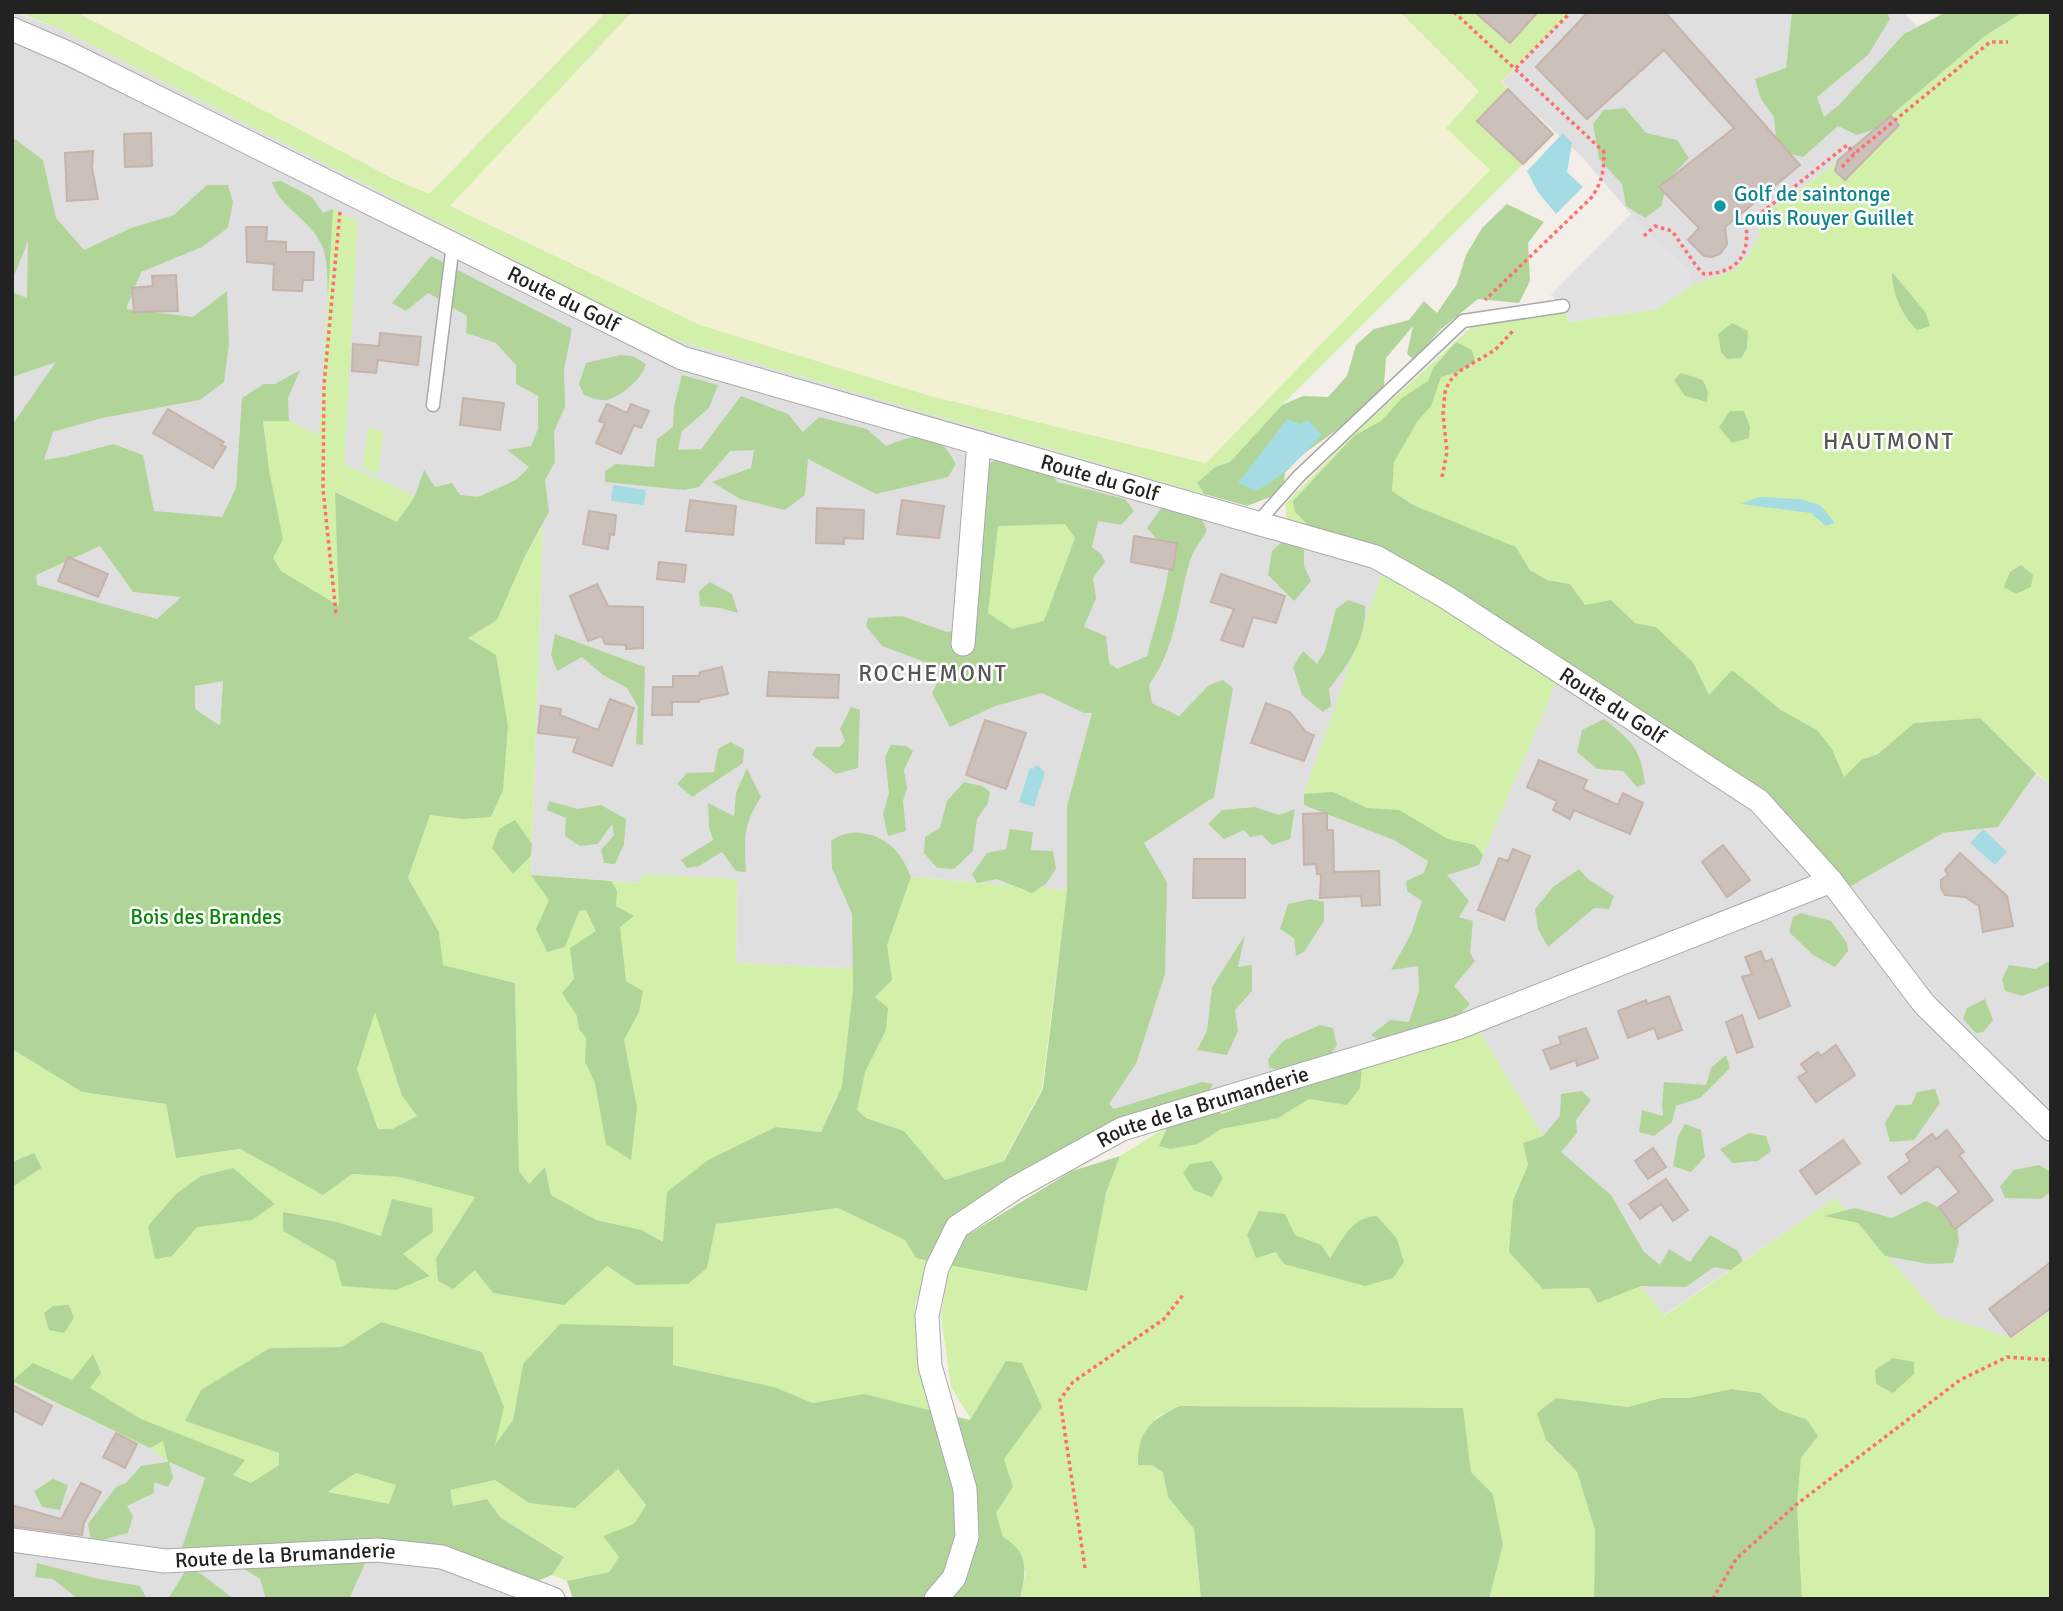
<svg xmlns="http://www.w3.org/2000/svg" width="2063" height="1611" font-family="Signika,sans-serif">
<rect width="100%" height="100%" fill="#f3eee8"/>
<!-- residential -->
<path fill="#e0dfdf" d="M12 12 58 28 663 336 1204 494 1200 506 1386 562 1305 794 1479 865 1561 671 1759 801 1839 893 1943 833 1998 827 2036 773 2051 786V1311L2012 1338 1940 1316 1835 1198 1663 1316 1641 1286 1543 1136 1480 1033 1362 1065 1121 1115 1108 1104 1136 1064 1167 882 1144 843 1214 797 1209 685 1179 716 1152 703 1067 806V890L865 873 866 969 736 963 737 879 642 875V883L531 875 543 525 237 470 220 726 82 633 12 603Z
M1571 12H1903L1917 27 1904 34 1857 135 1875 129 1828 169 1761 217 1759 236 1749 255 1735 270 1693 285 1657 309 1564 305 1551 295 1631 214 1582 157 1502 82Z
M12 1382 150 1448 168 1462 205 1478 179 1560 442 1557 524 1599H12Z"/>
<!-- farmland -->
<path fill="#f2f2d2" d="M76 12H606L429 194 396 180Z
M632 12H1400L1480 91 1490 170 1206 463 930 396 700 325 449 205Z"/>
<!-- grass -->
<path fill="#d3f0ab" d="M17 12H76L396 180 429 194 606 12H632L450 206 700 325 930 396 1206 463 1490 170 1446 128 1479 91 1400 12H1571L1501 82 1553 134 1282 405 1230 462 1215 467 1197 483 1204 494 663 336 58 28Z
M2023 12H2051V786L1980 718 1914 723 1878 754 1861 760 1844 777 1832 749 1817 730 1781 710 1732 671 1709 696 1693 662 1656 627 1635 623 1611 600 1585 606 1570 584 1547 580 1530 570 1516 547 1489 537 1376 557 1295 525 1286 517V503L1354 434 1473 326 1525 311 1563 306 1569 322 1657 309 1693 285 1735 270 1749 255 1759 236 1761 217 1828 169 1985 36Z
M333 209 358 222 344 464 415 496 397 522 336 492 340 607 280 571 273 558 269 470 263 421H289L319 435Z
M369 427 384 432 377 475 362 466Z
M987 463 1097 492 1058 649 975 637Z
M543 525 531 875 641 883 642 874 737 879 736 963 865 969 864 873 1067 890 1042 1089 1003 1161 945 1180 904 1131 866 1118 837 1095 821 1132 776 1127 663 1242 642 1230 596 1220 551 1195 545 1168 529 1184 519 1171 515 983 442 965 439 932 408 878 430 814 462 819 468 638 524 558Z
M1386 562 1561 671 1479 865 1304 794Z
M375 1010 402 1096 417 1116 392 1129H378L357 1069Z
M1480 1032 1543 1136 1523 1143 1528 1165 1513 1200 1543 1289 1590 1288 1598 1303 1641 1286 1664 1316 1835 1198 1940 1316 2012 1338 2051 1311V1599H1802L1797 1504 1801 1458 1817 1436 1806 1419 1779 1410 1760 1393 1732 1389 1689 1398H1661L1628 1407 1556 1398 1546 1441 1577 1472 1595 1530 1594 1599H1489L1503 1545 1493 1494 1471 1472 1462 1408 1180 1406 1156 1417 1138 1465H1152L1163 1474 1168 1497 1194 1529 1201 1599H1020L1026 1571 1003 1537 996 1513 1013 1487 951 1387 941 1316 949 1265 1106 1193 1120 1156 1168 1126 1362 1065Z
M12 1049 82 1092 166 1104 176 1158 240 1149 323 1195 351 1174 400 1177 475 1197 436 1258 475 1270 607 1266 637 1285 707 1268 716 1224 838 1208 905 1240 917 1258 933 1262 915 1304 917 1357 934 1411 864 1395 813 1403 774 1387 673 1365V1327L523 1364 513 1420 494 1448 381 1322 342 1347 270 1348 185 1421 279 1453V1465L251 1483 164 1441 168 1462 150 1448 12 1382V1187L42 1168 34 1153 12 1162Z
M619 1469 646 1505 634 1524 604 1536 619 1557 609 1572 567 1581 552 1575 564 1556 501 1518 487 1499 453 1506 449 1490 495 1480 529 1503Z
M356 1473 397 1485 389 1505 327 1493Z"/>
<!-- forest -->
<path fill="#b1d599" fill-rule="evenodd" d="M1792 12H1887L1890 19 1868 55 1817 97 1824 117 1839 105 1904 34 1946 12H2023L1985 36 1875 129 1857 135 1838 126 1803 157 1791 154 1776 137 1774 117 1761 99 1755 79 1786 68Z
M1625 108 1646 133 1677 140 1689 158 1668 180 1661 206 1645 218 1626 206 1622 184 1599 159 1593 124 1604 110Z
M15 139 43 160 56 218 84 250 131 228 174 215 207 185H228L233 202 228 228 202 247 141 272 126 309 193 317 227 291 229 344 224 382 200 400 102 418 53 432 44 460 68 456 113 444 143 455 154 511 222 517 236 488 242 398 264 384H275L300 370 288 398 289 421H263L269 470 283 539 273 558 281 571 339 606 335 492 397 522 415 496 424 470 435 487 452 483 460 495 478 497 516 480 529 467 507 450 531 446 538 429V396L516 384V365L496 343 466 333 467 316 428 293 406 311 392 303 431 256 572 329 564 370 565 407 554 431 555 462 545 480 549 512 524 558 497 620 468 638 496 655 508 726 503 790 491 817 462 819 430 815 408 878 439 932 443 965 515 983 519 1171 529 1184 545 1167 551 1195 596 1220 642 1230 663 1242 667 1192 708 1160 776 1127 821 1132 842 1086 853 990 852 914 832 868 831 841C852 825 885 834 900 856 905 863 908 870 911 877L887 945 892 980 875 997 888 1008 886 1030 865 1072 857 1110 866 1118 904 1131 945 1180 1004 1161 1043 1089 1067 890V806L1092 713H1084L1042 693 995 706 950 727 932 693 944 669 882 646 866 626 868 618 902 616 947 632 975 628 963 491C1000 448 997 454 1050 470L1057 482 1125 499 1134 511 1121 525 1098 521 1092 547 1101 554 1105 562 1093 578 1096 598 1084 627 1106 636 1109 663 1117 669 1147 656 1165 590 1171 556 1147 528 1163 506 1199 514 1207 530C1201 541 1192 552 1189 564 1177 608 1176 647 1149 685L1152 703 1179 716 1209 685 1223 680 1233 688 1214 797 1144 843 1167 882 1165 974 1136 1064 1109 1104 1114 1109 1202 1082 1213 1084 1207 1096 975 1221 933 1262 916 1258 905 1240 838 1208 716 1224 707 1268 688 1284 636 1285 607 1266 564 1305 493 1293 475 1270 453 1289 438 1281 436 1258 475 1197 400 1177 352 1174 323 1195 240 1149 176 1158 166 1104 82 1092 12 1049V425L56 362 12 377V292L27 298 28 241 12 281V142ZM1065 524 1075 538 1044 621 1012 629 988 613 998 526ZM100 546 133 592 181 597 157 619 37 585 36 575ZM223 681 220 725H219L195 709V686ZM375 1012 402 1096 417 1116 392 1129H378L357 1069Z
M281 181 312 197 323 213 333 209 328 295C327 280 328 259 322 246 310 218 280 209 272 182Z
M1507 204 1544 222 1528 243 1530 281 1519 303 1478 299 1440 330 1414 360 1407 354 1413 326 1386 358 1384 386 1342 426 1302 455 1285 473 1283 492 1247 506 1204 494 1197 483 1215 467 1230 462 1282 405 1303 396 1328 397 1347 376 1356 345 1374 329 1409 320 1424 301 1437 313 1457 284 1466 255 1482 228Z
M1892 272 1926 313 1930 326 1917 330C1902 315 1892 294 1892 272Z
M1732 323 1748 331 1747 348 1741 358 1727 359 1721 352 1718 334Z
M1456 342 1472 350 1475 362 1458 372 1441 377 1431 406 1417 422 1394 462 1392 491 1413 505 1516 547 1530 570 1547 580 1570 584 1585 605 1611 600 1635 623 1656 627 1693 662 1709 695 1732 670 1781 710 1817 730 1832 749 1844 777 1861 760 1878 754 1914 723 1980 718 2036 773 1998 827 1943 833 1839 893 1759 801 1591 691 1316 533 1295 512 1293 501 1355 435 1381 421 1402 398 1428 381 1433 368Z
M620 355 633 356 646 364C642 379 621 397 606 400 599 401 590 397 584 395L579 384 586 363Z
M1681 373 1703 380 1708 392 1707 402 1685 396 1674 380Z
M682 375 718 385 709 408 682 431 678 450 701 449 741 396 788 414 803 432 819 417 867 429 886 446C920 432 937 429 956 464L948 477 876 494 808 459 805 495 785 510 740 499 712 482 751 468 754 450 730 451 699 487 684 490 605 482V471L616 464 654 467 657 439 673 427 674 406Z
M1730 411H1744L1750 427 1749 438 1732 443 1719 427Z
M1283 541 1304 545V566L1311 581 1294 601 1268 575 1272 551Z
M2021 565 2033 575 2031 587 2016 594 2004 587 2010 572Z
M710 582 732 594 738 613 720 608 700 606 699 591Z
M1348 600 1365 606C1367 638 1348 665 1329 689L1331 706 1323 712 1302 695 1293 667 1303 651 1317 664 1325 651 1336 609Z
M555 634 645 667 643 745 636 744 638 707 627 688 603 675 582 657 557 671 551 655Z
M851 707 860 710 858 768 836 774 812 755 816 747H839L845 741 840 729Z
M1604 719C1632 741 1641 749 1645 784L1637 787 1623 771 1597 769 1577 752 1582 730Z
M730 742 744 749 743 763 692 797 677 784 687 773 714 772 718 749Z
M891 745 906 746 913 751 904 770 907 788 903 801 906 831 888 836 883 814 889 793 885 757Z
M747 768 761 797C743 824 744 840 746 872L736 871 722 852 699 866 687 868 681 860 713 840 709 827 708 803 734 816 736 793Z
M964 782 982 786 990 792 988 803 977 819 973 851 954 869 937 868 924 853 925 837 940 828 947 801Z
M1333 792 1367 808 1399 810 1448 839 1475 845 1483 855 1479 865 1447 875 1469 901 1459 917 1473 921 1470 953 1475 961 1454 986 1470 1004 1453 1021 1385 1044 1371 1035 1390 1020 1409 1022 1419 991 1418 966 1391 970 1411 934 1422 901 1407 891 1406 881 1424 873 1428 861 1394 840 1304 805V794Z
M549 801 578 809 601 805 626 819 624 844 615 864 604 863 601 850 614 835 612 824 598 844 580 846 565 836 566 818 547 810Z
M1255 807 1279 815 1295 809 1290 839 1272 845 1262 835 1250 837 1244 830 1224 839 1208 824 1222 810Z
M515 820 532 844 531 856 513 874 492 848 499 829Z
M1010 829 1033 832 1031 850 1053 851 1056 869 1046 884 1032 893 997 879 977 883 972 874 987 853 1006 849Z
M1579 869 1588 879 1614 896 1609 909 1594 908 1548 947 1538 929 1535 909 1553 887Z
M531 875 611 881 617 891 616 906 634 916 620 927 626 981 643 991 639 1012 624 1040 637 1107 631 1160 606 1144 595 1083 585 1062 586 1038 579 1029 577 1016 562 993 574 979 570 948 596 931 586 910 579 911 565 947 547 952 536 929 549 900Z
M1311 899 1324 902V921L1304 952 1296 956 1294 938 1280 929 1288 904Z
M1801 913 1831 921 1847 943 1848 951 1835 967 1813 955 1789 932 1793 917Z
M1245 935 1238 967 1252 965V991L1235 1010 1238 1031 1227 1055 1197 1050 1207 1031 1212 987Z
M2049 961 2051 985 2022 996 2005 991 2002 979 2009 965 2036 969Z
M1985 999 1993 1020 1983 1032 1976 1033 1963 1019 1967 1008Z
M1320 1025 1333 1028 1337 1045 1329 1057 1287 1073 1269 1067 1268 1059 1283 1041Z
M1726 1055 1730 1068 1700 1098 1676 1106 1672 1122 1654 1136 1639 1132 1642 1110 1663 1116 1662 1105 1664 1082 1706 1085 1711 1068Z
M1362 1065 1360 1088 1347 1105 1309 1099 1278 1118 1221 1129 1198 1144 1170 1149 1159 1146 1168 1126 1208 1111 1223 1114 1257 1100Z
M1935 1089 1940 1103 1914 1140 1890 1142 1885 1123 1896 1105H1911L1917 1092Z
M1582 1091 1591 1100 1576 1120 1577 1133 1561 1152 1611 1195 1644 1252 1660 1265 1669 1249 1690 1262 1710 1235 1738 1251 1743 1261 1731 1270 1714 1267 1686 1287 1641 1286 1598 1303 1589 1288 1543 1289 1509 1252 1513 1200 1528 1165 1523 1143 1543 1136 1560 1116 1561 1094Z
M1685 1124 1701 1130 1705 1157 1691 1172 1673 1166 1678 1136Z
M1749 1133 1766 1136 1771 1151 1758 1161 1732 1163 1720 1149Z
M34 1153 42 1168 12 1187V1162Z
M1120 1156 1106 1193 1087 1291 949 1265 966 1236 1072 1171Z
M1212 1161 1223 1178 1212 1197 1194 1190 1183 1173 1190 1164Z
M2039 1165 2051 1172V1191L2041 1199 2005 1198 2000 1186 2014 1170Z
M233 1168 275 1204 252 1220 197 1227 172 1256 155 1259 148 1226 176 1194 201 1176Z
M392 1199 432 1208 433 1232 403 1254 430 1276 396 1290 342 1286 335 1261 283 1231V1212L337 1222 381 1236Z
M1926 1201 1956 1217 1959 1242 1953 1263 1929 1264 1885 1256 1858 1223 1824 1216 1855 1208 1892 1218Z
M1259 1211 1285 1214 1295 1235 1321 1245 1330 1258C1344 1238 1350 1218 1377 1216L1397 1239 1404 1262 1393 1278 1365 1286 1284 1264 1276 1252 1256 1258 1247 1235Z
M69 1305 74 1318 64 1333 49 1330 44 1313 53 1306Z
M381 1322 482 1352 504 1407 495 1445 513 1420 523 1364 560 1324 673 1327V1365L774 1387 813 1403 864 1394 970 1420 1006 1361 1022 1363 1042 1407 1004 1459 1013 1487 996 1513 1003 1537C1030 1553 1026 1572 1020 1599H573L567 1581 609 1572 619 1557 603 1536 634 1524 646 1505 618 1469 575 1508 529 1503 495 1480 450 1490 453 1506 487 1499 501 1518 564 1557 552 1575 523 1587 371 1550 349 1599H266L260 1579 226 1558 178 1560 205 1478 169 1462 173 1478 168 1487 154 1482V1493L127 1506 133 1516 128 1533 98 1541 91 1540 88 1524 116 1487 126 1483 141 1466 168 1462 163 1441 150 1448 12 1381 33 1363 72 1380 93 1354 101 1373 90 1388 141 1419 245 1460 233 1475 251 1483 279 1465V1453L185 1421 201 1390 270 1348 342 1347ZM356 1473 396 1485 389 1504 328 1492Z
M1893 1358 1914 1362V1374L1893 1393 1876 1384 1875 1370Z
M1732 1389 1760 1393 1779 1410 1806 1419 1818 1436 1801 1458 1797 1504 1802 1599H1594L1595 1530 1577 1472 1546 1440 1537 1413 1556 1398 1628 1407 1661 1398H1689Z
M1180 1406 1463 1408 1471 1472 1493 1494 1503 1545 1489 1599H1201L1194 1529 1168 1497 1163 1473 1152 1465H1138C1137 1432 1151 1419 1180 1406Z
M53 1479 68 1485 60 1510 42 1507 34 1491Z
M37 1563 99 1579 140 1586 147 1599H78L53 1579 35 1577Z
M186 1570 200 1573 234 1599H168Z"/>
<!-- parking -->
<path fill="#e2e2e2" d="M1631 215 1690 271 1693 285 1657 309 1569 322 1563 306 1551 295Z"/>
<!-- water -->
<path fill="#a5dbe3" d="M1563 133 1572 143 1567 172 1583 187 1556 214 1538 192 1527 171Z
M1287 419 1301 424 1308 420 1322 435C1301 457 1282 478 1255 491L1238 483Z
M613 485 646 490 644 505 611 501Z
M1759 497 1800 499 1820 505 1835 523 1826 526 1811 513 1741 504Z
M1035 765 1039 766 1045 773 1034 807 1019 802 1030 768 1033 769Z
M1983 829 2007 852 1995 865 1970 843Z"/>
<!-- building -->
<path fill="#cbc0ba" stroke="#c6b3a9" stroke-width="2" d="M1475 12H1538L1510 43Z
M1588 12H1665L1800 165 1725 227 1727 244 1720 254 1712 257 1704 256 1688 240 1699 228 1659 187 1734 128 1664 50 1587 119 1536 67Z
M1508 89 1553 134 1523 164 1477 121Z
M1891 116 1899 125 1845 180 1835 171 1838 160Z
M151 133 152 166 125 167 124 134Z
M93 151 92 168 98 199 67 201 65 153Z
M246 227H267L266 241 286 242V252H314L313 280H303L302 291 273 290 274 264 247 262Z
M176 275 178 311 134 312 132 288 153 286 152 276Z
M380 333 421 337 418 365 378 360 376 373 352 371 353 344 379 346Z
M463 398 504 403 500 430 460 425Z
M607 404 627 413 631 404 649 411 641 428 634 425 621 454 596 443 605 423 599 421Z
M168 409 224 442 221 445 226 447 213 468 153 433Z
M690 500 736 506 733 535 686 531Z
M902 500 944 506 939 538 897 534Z
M817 508 864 510 863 539 844 538V544L816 543Z
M589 511 616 515 614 535 610 534 608 549 583 544Z
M1134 536 1177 543 1173 570 1131 562Z
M68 557 108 574 98 597 58 581Z
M659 562 686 565 684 582 657 579Z
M1221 574 1285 596 1276 623 1253 617 1243 647 1221 640 1234 609 1211 602Z
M597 584 608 606 643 607V648L626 649V645L605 644 602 636 588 641 570 596Z
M722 667 728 694 698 700 699 702H672V715H652L653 687H673V676H699L700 672Z
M769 672 839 675 838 698 767 696Z
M610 699 634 708 612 766 573 752 578 738 538 733 541 706 561 709 560 715 598 730Z
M1266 703 1290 712 1306 732 1314 735 1304 761 1251 743Z
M985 720 1026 733 1006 789 966 775Z
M1539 760 1587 780 1583 789 1618 805 1623 793 1643 803 1630 834 1574 810 1570 819 1553 810 1557 801 1527 787Z
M1327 813V830H1333L1334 872 1379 871 1380 905 1362 906 1361 896 1320 898 1321 874H1317L1316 864 1304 865 1303 814Z
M1723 845 1750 880 1727 897 1702 862Z
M1513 849 1530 856 1504 920 1478 910 1499 858 1508 861Z
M1960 853 2007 896 2013 926 1983 932 1979 906 1965 897 1945 895 1941 888V880L1948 875 1945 870Z
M1194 859H1245V898H1193Z
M1761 951 1765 962 1772 959 1790 1006 1759 1019 1742 977 1752 974 1745 957Z
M1669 996 1682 1030 1658 1039 1654 1028 1628 1038 1618 1011 1646 1000 1647 1004Z
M1742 1015 1753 1047 1737 1053 1726 1022Z
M1586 1028 1598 1058 1577 1066 1576 1060 1551 1069 1543 1050 1561 1044 1559 1037Z
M1836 1045 1855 1075 1816 1102 1798 1077 1807 1072 1801 1064 1818 1052 1821 1056Z
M1947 1130 1964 1152 1959 1155 1993 1200 1955 1229 1939 1207 1959 1192 1938 1166 1901 1194 1888 1177 1910 1161 1906 1154 1932 1134 1936 1139Z
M1843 1140 1860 1163 1816 1194 1800 1171Z
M1653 1148 1666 1167 1648 1179 1635 1161Z
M1666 1179 1688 1210 1673 1221 1661 1204 1640 1219 1629 1204Z
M2051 1262V1308L2011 1337 1989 1309Z
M12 1385 52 1406 42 1425 12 1410Z
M116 1433 137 1444 125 1468 103 1457Z
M81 1483 101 1492 84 1523 82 1535 12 1526V1505L61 1519Z"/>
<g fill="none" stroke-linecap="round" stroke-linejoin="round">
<defs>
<path id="service" d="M433 405 453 244
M1258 522 1299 476 1463 321 1563 306"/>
<g id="minor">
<path id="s1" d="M12 29 70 54 682 358 1376 557 1446 597 1759 801 1831 881 1924 1004 2051 1129"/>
<path d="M963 644 979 443"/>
<path id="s2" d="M12 1540 165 1561 377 1550 442 1557 553 1599"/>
<path id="s3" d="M936 1599 954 1578 967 1537 965 1489 930 1366 927 1316 937 1268 957 1227 1015 1188 1122 1129 1457 1028 1831 881"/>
</g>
</defs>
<!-- service casing -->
<use href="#service" stroke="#a9a9a9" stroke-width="15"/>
<!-- minor casing -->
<use href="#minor" stroke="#a9a9a9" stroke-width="25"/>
<!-- path -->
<path stroke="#ff6e6d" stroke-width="3.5" stroke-dasharray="3.5 3.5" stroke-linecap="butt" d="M1454 12 1604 152C1604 171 1602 183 1591 198L1485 300
M1516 68 1571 12
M1842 167 1854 154 1990 42H2008
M1644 236 1655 226 1672 231 1697 267 1704 274C1736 273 1750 257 1746 225L1847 145 1854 154
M1442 477 1447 452 1443 414 1445 392 1449 382 1458 372 1495 350 1513 331
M336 613 323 489 324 385 340 211
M1085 1568 1060 1400 1073 1382 1164 1319 1183 1295
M1713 1599 1736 1559 1797 1504 1960 1380 2007 1357 2051 1360"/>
<!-- service -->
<use href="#service" stroke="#fff" stroke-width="12"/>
<!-- minor -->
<use href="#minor" stroke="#fff" stroke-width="23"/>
</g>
<!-- markers -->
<circle fill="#0f9aa8" stroke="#fff" stroke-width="2.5" cx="1720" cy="206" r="7"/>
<g text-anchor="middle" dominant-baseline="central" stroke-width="5" stroke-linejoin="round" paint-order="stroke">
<!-- culture labels -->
<g font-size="21" fill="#0d838f" stroke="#fff" text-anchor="start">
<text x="1734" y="194">Golf de saintonge<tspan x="1734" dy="24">Louis Rouyer Guillet</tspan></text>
</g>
<!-- street labels -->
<g font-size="21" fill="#222" stroke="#fff">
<text stroke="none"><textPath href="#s1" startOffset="614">Route du Golf</textPath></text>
<text stroke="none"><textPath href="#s1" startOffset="1181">Route du Golf</textPath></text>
<text stroke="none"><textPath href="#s1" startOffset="1748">Route du Golf</textPath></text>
<text stroke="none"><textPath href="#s3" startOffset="667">Route de la Brumanderie</textPath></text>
<text stroke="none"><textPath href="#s2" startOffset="275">Route de la Brumanderie</textPath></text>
</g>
<!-- park labels -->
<g font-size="21" fill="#048803" stroke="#fff">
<text x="206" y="917">Bois des Brandes</text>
</g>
<!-- neighbourhood labels -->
<g font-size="23" letter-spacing="2" fill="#555" stroke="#fff">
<text x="1889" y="441">HAUTMONT</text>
<text x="933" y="673">ROCHEMONT</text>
</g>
</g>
<!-- border -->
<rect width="2063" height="1611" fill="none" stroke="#222222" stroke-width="28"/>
</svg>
